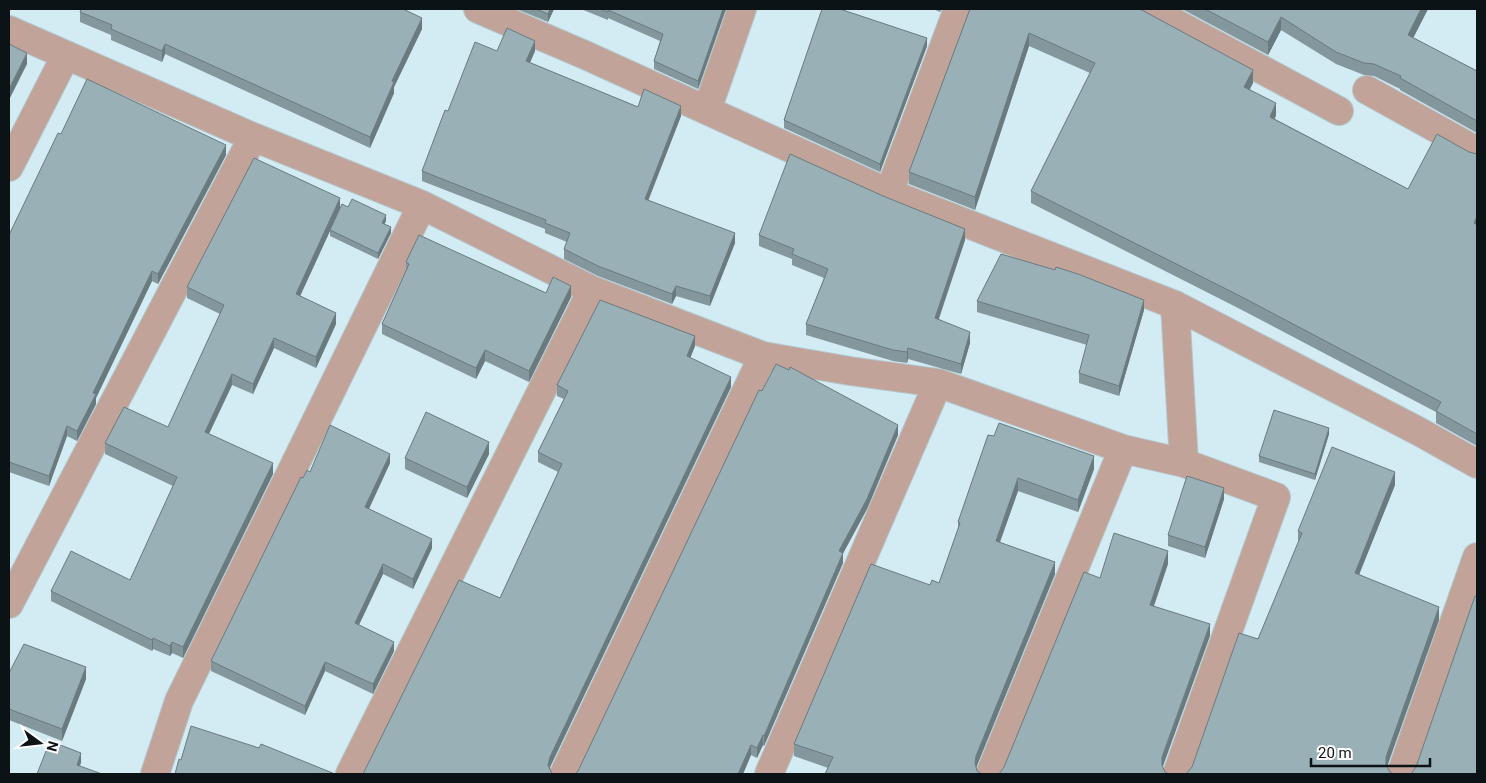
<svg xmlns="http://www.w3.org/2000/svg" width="1486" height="783" font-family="Roboto,sans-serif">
<rect width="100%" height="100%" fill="#d3ebf2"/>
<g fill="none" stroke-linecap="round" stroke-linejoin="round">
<defs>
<path id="street" d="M478 9 585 55 889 193 1175 305
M1149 9 1339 111
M9 30 253 137 422 205 592 290 763 356 850 371 938 383 1123 449 1184 463 1175 305 1420 432 1477 464
M1367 90 1477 151
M707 110 742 9
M9 167 66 55
M889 193 958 9
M9 604 253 137
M155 774 179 701 422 205
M350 774 592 290
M564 774 763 356
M769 774 938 383
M990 774 1123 449
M1177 774 1276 497 1184 463
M1401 774 1477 557"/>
</defs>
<!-- street casing -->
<use href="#street" stroke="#b3c8cf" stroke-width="30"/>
<!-- street -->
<use href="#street" stroke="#c2a399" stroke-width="28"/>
</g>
<!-- wall -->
<path fill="#83979d" d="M519 9H554L548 22 519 10Z
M581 9H726L698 89 654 69V61L660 41 608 18V20Z
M933 9H942L940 12Z
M970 9 1142 10 1253 83 1250 89 1276 115 1275 119 1408 189 1469 152 1477 154V446L1436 423V412L1240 309 1031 203V191L1090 73 1029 46 975 210 909 184V172Z
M1182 9H1428L1413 38 1477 71V133L1400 90V89L1374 76 1364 75 1336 64 1281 30 1268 55Z
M80 12 422 29 394 87V93L370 148 165 54 162 62 111 40V35L80 22Z
M927 46 880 172 784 128V120Z
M497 51H535L530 63 638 107 681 116 648 200 735 243 710 306 676 296 672 304 598 276 564 259V249L567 242 545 233V229L422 181V171Z
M61 134 226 155 158 284 152 281 96 398V404L77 441 67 436 49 486 9 472V235Z
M348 207 386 221 384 224 391 233 378 259 330 236V231L300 296 336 324 316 368 274 348 253 394 232 385 209 434 273 474 183 658 172 653 170 656 153 649 152 651 51 601V591L130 580 173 486 105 454V443L168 427 220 314 187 298V287L340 209Z
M759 235 965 240 939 319 970 343 961 374 908 359 907 363 893 361 806 335V324L824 278 792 265V259L759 246Z
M406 262 546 293 571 297 529 382 485 361 476 379 382 334V324L406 270Z
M977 301 1144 310 1119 396 1079 383V373L1087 345 977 312Z
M695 346 690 358 731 387 550 767 551 772 363 774 500 598 558 472 538 462V452L564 399 557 396V385Z
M1329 434 1315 480 1259 462V456Z
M898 435 867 509 843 553V563L764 746 763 745 757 758 751 755 743 774H575Z
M988 435 1094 469 1078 512 1018 491 1000 542 1055 574 976 767 977 771 828 768 794 756V744L930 585 939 583 958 529V522Z
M489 454 467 498 405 469V458Z
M390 463 369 509 432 548 413 589 383 574 359 625 394 651 373 694 325 671 305 715 211 671V661L303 478 310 472Z
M1395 485 1359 574 1439 620 1387 767 1390 772 1187 773 1192 767 1258 639 1298 543V531Z
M1224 499 1205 558 1168 546V535Z
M9 673 86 679 62 741 9 720Z"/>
<!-- shaded-wall -->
<path fill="#6a7b7f" d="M550 9H554L548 22V14Z
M723 9H726L698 89V81Z
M1421 9H1428L1408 48V35Z
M1281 17V30L1268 55V42Z
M422 18V29L394 87V93L370 148V137L392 81Z
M1029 33V46L975 210V197Z
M927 38V46L880 172V164Z
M535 41V51L526 71V61Z
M165 44V54L162 62V51Z
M27 53V64L9 100V89Z
M1253 70V83L1244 99V87Z
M1276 103V115L1270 129V117Z
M681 106V116L645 209V199Z
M226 145V155L158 284V274Z
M340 198V209L296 305V294Z
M386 215V221L382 229V223Z
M1477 216V229L1474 223Z
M391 227V233L378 259V253Z
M965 229V240L935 329V318Z
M735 233V243L710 306V296Z
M152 271V281L96 398V404L77 441V431L93 393Z
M571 286V297L529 382V371Z
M676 286V296L672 304V294Z
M1144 300V310L1119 396V386Z
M336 313V324L316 368V357Z
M970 332V343L961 374V364Z
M695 336V346L687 366V356Z
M274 338V348L253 394V384Z
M908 348V359L907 363V352Z
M485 350V361L476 379V368Z
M232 374V385L205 442V432Z
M731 377V387L550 767 548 774V765L550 757Z
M898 425V435L867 509 839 561V551Z
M67 426V436L49 486V476Z
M1329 428V434L1315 480V474Z
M489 442V454L467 498V487Z
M390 454V463L365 517V507Z
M1094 456V469L1078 512V500Z
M273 463V474L183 658V647Z
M1395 472V485L1355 585V573Z
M1018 478V491L996 553V541Z
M1224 488V499L1205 558V547Z
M432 539V548L413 589V579Z
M1168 551V564L1150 618V605Z
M843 553V563L764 746V736Z
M1055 562V574L976 768 975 763 976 756Z
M383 564V574L355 633V623Z
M1439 607V620L1386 769V757Z
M1210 624V636L1162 769V774V757Z
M153 638V649L152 651V640Z
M172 642V653L170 656V646Z
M394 642V651L373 694V684Z
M325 662V671L305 715V706Z
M86 667V679L62 741V729Z
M763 735V745L757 758V748Z
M751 745V755L743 774H738Z
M81 753V763L77 774V765Z"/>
<!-- building -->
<path fill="#98b0b6" stroke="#6a7b7f" d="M81 9H403L422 18 392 81 394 82 370 137 165 44 162 51 111 29 112 25 80 12Z
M536 9H550L548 14Z
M600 9H723L698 81 654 61 663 34 608 10V12Z
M822 9H840L927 38 880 164 784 120Z
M970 9H1140L1253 70 1244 87 1276 103 1270 117 1408 189 1437 134 1469 152 1477 154V216L1474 223 1477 225V434L1436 411 1441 402 1240 296 1031 191 1095 63 1029 33 975 197 909 172Z
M1205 9H1421L1408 35 1477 71V121L1400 78 1401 76 1374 64 1364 63 1336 52 1281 17 1268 42Z
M507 28 535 41 526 61 638 107 644 89 681 106 645 199 735 233 710 296 676 286 672 294 598 266 564 249 570 233 545 223 546 220 422 171 445 110 448 111 475 42 497 51Z
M9 44 27 53 9 89Z
M87 79 226 145 158 274 152 271 93 393 96 394 77 431 67 426 49 476 9 462V235L58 133 61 134Z
M790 154 883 196 965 229 935 318 970 332 961 364 908 348 907 352 893 350 806 324 828 269 792 254 794 249 759 235Z
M254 158 340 198 296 294 336 313 316 357 274 338 253 384 232 374 205 432 273 463 183 647 172 642 170 646 153 638 152 640 51 591 71 551 130 580 177 477 105 443 124 407 168 427 224 305 187 287Z
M352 199 386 215 382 223 391 227 378 253 330 230 342 204 348 207Z
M419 235 546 293 553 277 571 286 529 371 485 350 476 368 382 324 409 264 406 262Z
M1001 254 1055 270 1056 267 1078 274 1144 300 1119 386 1079 373 1089 335 977 301Z
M600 300 695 336 687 356 731 377 550 757 548 765 551 772 553 774H363L459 580 500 598 562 464 538 452 568 391 557 385Z
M776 364 789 370 790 367 898 425 867 499 839 551 843 553 764 736 763 735 757 748 751 745 738 774H575L578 771 759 390 762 391Z
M1274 410 1329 428 1315 474 1259 456Z
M426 412 489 442 467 487 405 458Z
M999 423 1094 456 1078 500 1018 478 996 541 1055 562 976 756 975 763 977 771 982 774H825L833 757 794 744 871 564 930 585 932 580 939 583 960 523 958 522 988 435 994 436Z
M330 425 390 454 365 507 432 539 413 579 383 564 355 623 394 642 373 684 325 662 305 706 211 661 301 477 303 478 307 470 310 472Z
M1332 447 1395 472 1355 573 1439 607 1386 757V765L1390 772 1393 774H1185L1187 773 1192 767 1239 633 1258 639 1302 533 1298 531Z
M1187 476 1224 488 1205 547 1168 535Z
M1114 533 1168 551 1150 605 1210 624 1162 757V765L1165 772 1169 774H999L1004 767 1084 572 1100 578Z
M1475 596 1477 597V774H1409H1411L1416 767Z
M24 644 86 667 62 729 9 709V673Z
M191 726 259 748 261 744 335 774H175L179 759 181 760Z
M50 741 81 753 77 765 102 774H37Z"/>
<!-- border -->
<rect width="1486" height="783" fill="none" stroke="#0b1316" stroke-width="20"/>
<!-- north arrow -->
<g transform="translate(40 743) rotate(105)" stroke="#ffffff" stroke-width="4" paint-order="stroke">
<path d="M0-4L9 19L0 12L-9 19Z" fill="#0b1316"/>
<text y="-8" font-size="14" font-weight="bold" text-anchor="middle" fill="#0b1316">N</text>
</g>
<!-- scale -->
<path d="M1311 758v8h119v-8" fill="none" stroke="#0b1316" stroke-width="2.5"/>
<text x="1318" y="758" font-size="15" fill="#0b1316" stroke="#ffffff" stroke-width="4" paint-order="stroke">20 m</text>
</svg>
